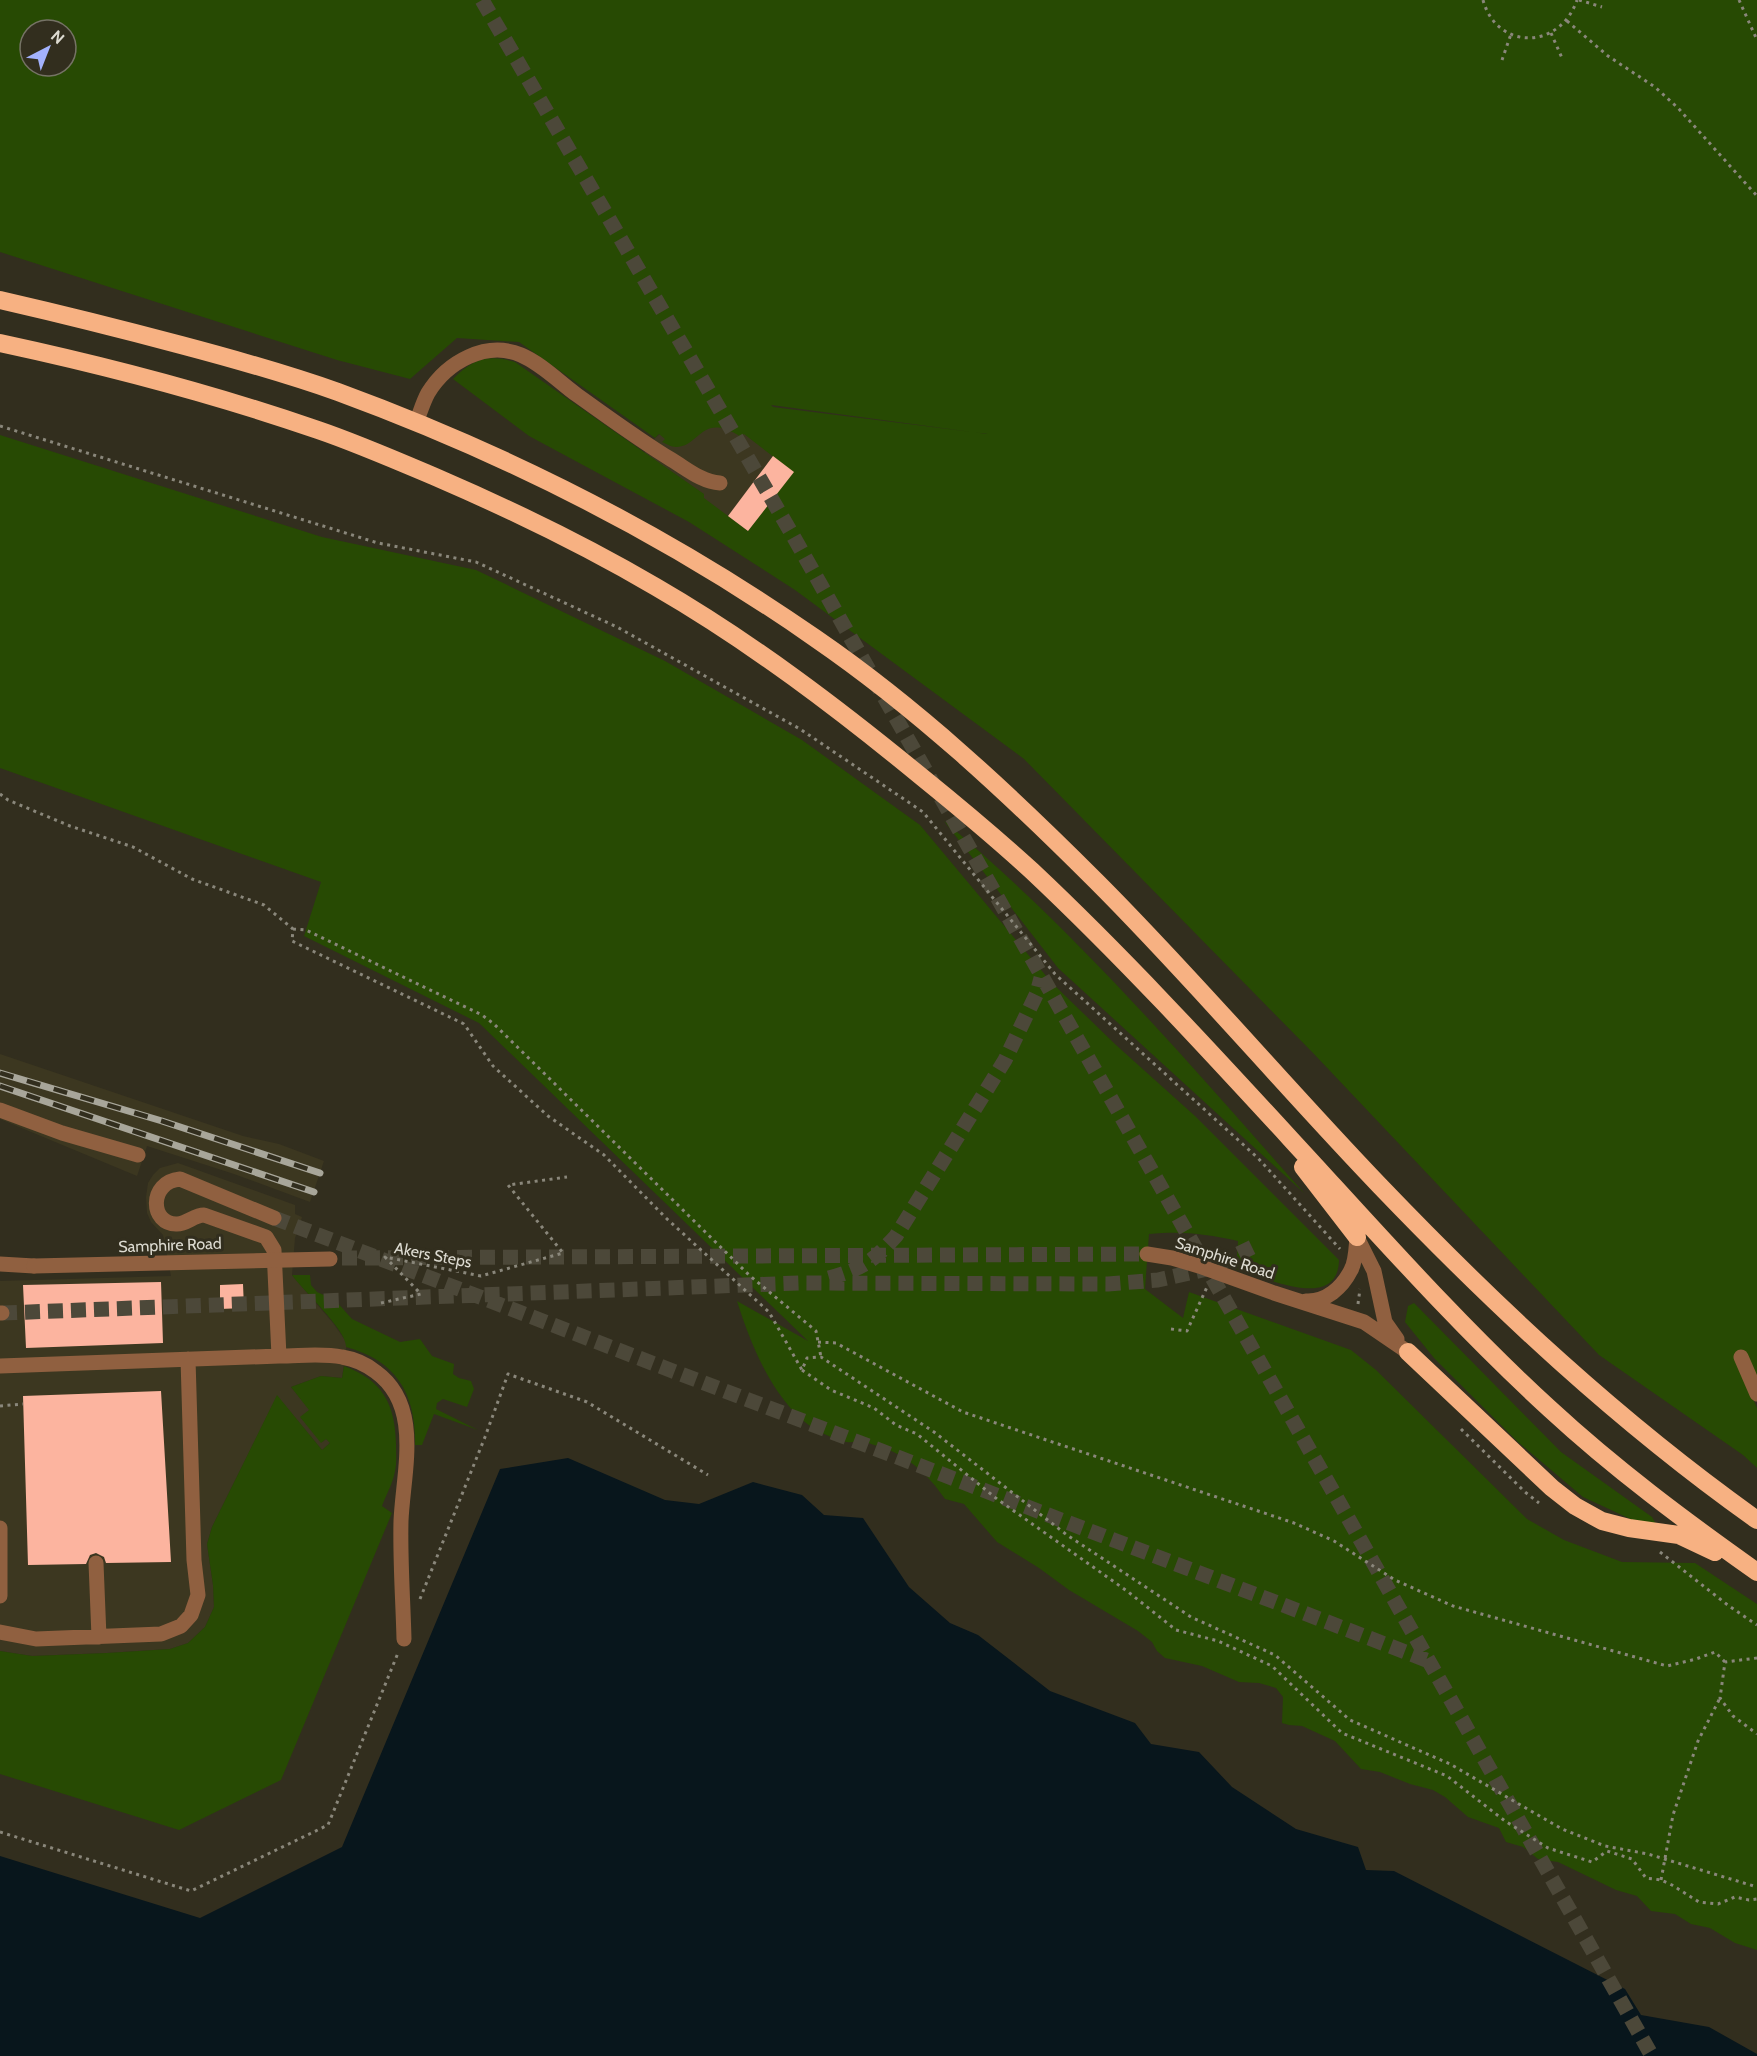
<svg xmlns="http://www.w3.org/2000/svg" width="1757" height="2056" font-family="Cabin,sans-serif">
<rect width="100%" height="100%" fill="#322e1e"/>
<!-- built -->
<path fill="#3c3720" d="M709 410 802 461 796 578 638 462 655 438 672 425Z
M0 1054 243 1136 279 1144 324 1161 310 1202 234 1174 147 1146 137 1176 0 1119Z
M178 1163 295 1205V1214L302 1217 295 1238 292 1275 333 1323 347 1343 342 1378 321 1376 291 1387 310 1410 301 1417 322 1442 326 1439 330 1443 322 1450 277 1396 212 1527 207 1544 213 1585 214 1607 205 1627 188 1643 170 1649 107 1653 32 1656 0 1651V1281L171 1276 163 1235 151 1222 147 1213 146 1197 148 1183 153 1175 160 1168Z"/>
<!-- green -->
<path fill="#274a03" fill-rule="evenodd" d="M0 0H1757V1395L1742 1373 1757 1408V1468L1743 1455 1599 1355 1314 1054 1024 759 795 590 689 522 529 436 453 379C473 359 488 354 515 362L704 494V498L748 531 793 472 744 434 741 437C701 411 700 447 676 447 671 447 667 444 662 442L665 439 659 434 655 438 519 342 457 338 410 379 337 360 0 252ZM30 30H66V66H30ZM771 405 987 434H988L773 407Z
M0 435 322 537 476 570 665 661 802 740 920 825 1052 983 1116 1045 1195 1116 1339 1260C1338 1313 1264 1277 1236 1269L1238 1241C1205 1234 1184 1231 1149 1234L1145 1289 1183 1318 1189 1292 1351 1350 1376 1370 1527 1519 1564 1540 1622 1562 1695 1563 1757 1604V1950L1735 1943 1710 1928 1691 1924 1675 1914 1651 1911 1637 1896 1616 1890 1558 1862 1538 1859 1523 1847 1506 1842 1499 1828 1468 1817 1445 1797 1433 1790 1410 1784 1380 1772 1361 1769 1335 1741 1302 1726 1289 1725 1282 1723 1283 1697 1276 1688 1259 1683 1239 1682 1202 1666 1165 1658 1157 1651 1152 1642 1138 1631 1069 1590 1039 1568 997 1542 964 1504 945 1499C928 1474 907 1455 878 1446 873 1445 867 1442 861 1441 856 1441 852 1443 847 1442 839 1441 829 1436 822 1433 777 1411 751 1346 737 1301L808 1341 479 1023 304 936 321 882 0 768Z
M944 821C1077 932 1190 1064 1304 1193L1058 968Z
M292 1275H310L311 1285 317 1292 335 1300 352 1319 400 1342 420 1339 432 1356 454 1364 453 1374 459 1378 471 1381 474 1389 467 1407 443 1399 437 1403 436 1409 478 1430 434 1414 422 1445H415C416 1394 397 1361 346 1347 347 1330 303 1291 292 1275Z
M1414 1303 1561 1452 1652 1517 1656 1524 1637 1522 1583 1497 1518 1442 1434 1358 1405 1322 1408 1306Z
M344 1366C382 1380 395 1403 396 1444 396 1452 397 1463 395 1471 393 1483 386 1495 382 1506L392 1513 281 1780 179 1830 0 1774V1651L32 1656 107 1653 170 1649 188 1643 205 1627 214 1607 213 1585 207 1544 212 1527 277 1395 322 1450 330 1443 326 1439 321 1443 300 1417 309 1410 291 1387 321 1376 342 1378Z"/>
<!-- water -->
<path fill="#08161c" d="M568 1458 665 1500 699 1504 753 1482 802 1495 824 1515 863 1518 909 1587 950 1623 978 1635 1050 1691 1135 1723 1151 1744 1199 1752 1232 1787 1296 1829 1358 1847 1366 1870 1394 1871 1625 1989 1641 2015 1709 2027 1757 2054V2056H0V1856L200 1918 342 1847 500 1469Z"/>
<!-- building -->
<path fill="#fcb49f" d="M773 456 794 472 748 531 728 516Z
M161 1282 163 1343 26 1348 23 1285Z
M243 1284 244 1308 220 1309V1285Z
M161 1391 171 1562 106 1563 104 1557 96 1553 90 1555 86 1564 28 1565 23 1396Z"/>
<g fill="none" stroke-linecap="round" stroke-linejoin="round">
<!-- minor-tunnel -->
<path stroke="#4c4839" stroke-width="15" stroke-dasharray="15 8" stroke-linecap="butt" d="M482 0 792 534 1652 2056
M274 1218 1429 1661
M342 1258 1147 1254
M829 1278C864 1268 872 1262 896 1236L1005 1060 1037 993 1041 978
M2 1313 799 1283 1108 1284 1158 1280 1207 1269 1259 1244"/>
<!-- path -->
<path stroke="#8a877b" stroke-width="3" stroke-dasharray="3 4.5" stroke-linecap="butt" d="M1483 0C1497 51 1560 50 1577 0
M1579 0 1602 7
M1739 0 1757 40
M1567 21 1608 56 1655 87 1678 108 1757 196
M1551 33 1562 58
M1502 60 1511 34
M0 426 378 543 476 562 617 627 800 729 923 812 1055 974 1258 1158 1340 1249
M0 794 8 800 70 826 133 847 192 879 264 905 293 929 292 941 464 1024 493 1066 548 1116 604 1155 666 1218 769 1312 802 1370 807 1358 821 1357 934 1432 1067 1535 1191 1617 1275 1655 1350 1720 1450 1764 1562 1829 1605 1846 1648 1854 1757 1887
M293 929 306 930 482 1015 494 1024 749 1275 816 1331 821 1357
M381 1303 421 1294 385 1257 481 1276 563 1253 508 1185 567 1177
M1358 1304 1360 1289
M1171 1329 1187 1331 1207 1287
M818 1342 836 1343 963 1412 1294 1523 1334 1541 1395 1580 1453 1606 1667 1666 1696 1659 1715 1652 1725 1662
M802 1370 831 1390 874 1408 896 1425 917 1434 997 1499 1127 1591 1176 1630 1218 1641 1272 1666 1342 1733 1447 1776 1505 1821 1548 1848 1592 1862 1607 1851 1632 1859 1646 1878 1661 1880 1672 1885 1699 1902 1718 1904 1735 1897 1749 1900 1757 1899
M0 1406 23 1404
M1461 1429 1525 1492 1539 1503
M1660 1552 1729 1606 1757 1625
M420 1599 485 1437 508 1374 587 1402 708 1475
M1757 1658 1725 1662 1720 1698 1733 1716 1757 1734
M0 1832 191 1891 328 1825 398 1653
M1661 1880 1673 1815 1698 1741 1720 1698"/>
<!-- minor -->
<path stroke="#906040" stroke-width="15" d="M416 423C420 413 423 402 428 393 447 362 486 340 521 355 542 364 559 382 577 395 608 417 639 440 672 460 687 469 702 482 720 483
M0 1110 62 1133 138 1155
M274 1218 180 1179C148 1182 150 1225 177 1224 187 1224 194 1215 204 1215L266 1237 274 1250 279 1356C300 1356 322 1353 342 1357 354 1359 366 1364 376 1372 423 1406 403 1472 401 1521 400 1560 403 1600 404 1639
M1357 1237 1374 1271 1385 1322 1397 1339
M1147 1254 1172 1258 1199 1266 1274 1293 1364 1322 1408 1352
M0 1264 34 1266
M1306 1301C1326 1302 1342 1288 1351 1270 1356 1261 1356 1247 1357 1237
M0 1313H2
M1741 1357 1757 1394
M0 1366 279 1356
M0 1528V1596
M96 1563 99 1637
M0 1632 36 1639 161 1634 181 1626 191 1615 198 1595 194 1560 188 1359"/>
<!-- highway -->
<path stroke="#f7b182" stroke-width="18" d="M0 300C61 314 121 329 181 345 234 359 287 374 338 392 507 454 667 535 815 638 917 708 1009 794 1096 881 1195 980 1284 1086 1380 1186 1497 1308 1619 1422 1757 1520
M0 343C107 366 214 394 318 430 359 444 400 462 440 479 514 511 586 546 656 587 751 642 839 709 923 778 960 808 997 839 1032 871 1133 966 1227 1070 1321 1172 1395 1253 1469 1335 1550 1409 1615 1469 1685 1521 1757 1572
M1303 1167 1357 1237
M1408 1352 1552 1488 1575 1506 1602 1521 1629 1528 1679 1535 1715 1552"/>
<defs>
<path id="rail" d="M0 1073 162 1121 320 1173
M0 1086 314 1192"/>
</defs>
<!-- rail casing -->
<use href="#rail" stroke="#a8a69a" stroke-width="7"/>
<!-- rail -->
<use href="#rail" stroke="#322e1e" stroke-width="4.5" stroke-dasharray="14" stroke-linecap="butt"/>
<!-- minor-bridge -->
<path stroke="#906040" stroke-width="15" d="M34 1266 330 1259"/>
</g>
<g text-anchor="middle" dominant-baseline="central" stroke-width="6" stroke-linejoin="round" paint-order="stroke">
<!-- street labels -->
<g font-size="16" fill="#dddbd1" stroke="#322e1e">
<text transform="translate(170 1245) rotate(-2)">Samphire Road</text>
<text transform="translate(433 1255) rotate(11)">Akers Steps</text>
<text transform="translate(1225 1258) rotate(18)">Samphire Road</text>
</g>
</g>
<!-- north arrow -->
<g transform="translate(48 48) rotate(42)"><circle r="28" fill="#322e1e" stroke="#767366" stroke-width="1.5"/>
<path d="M0-4.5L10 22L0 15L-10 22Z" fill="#a3b2fd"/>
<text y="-9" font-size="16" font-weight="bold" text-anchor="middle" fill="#dddbd1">N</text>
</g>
</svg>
